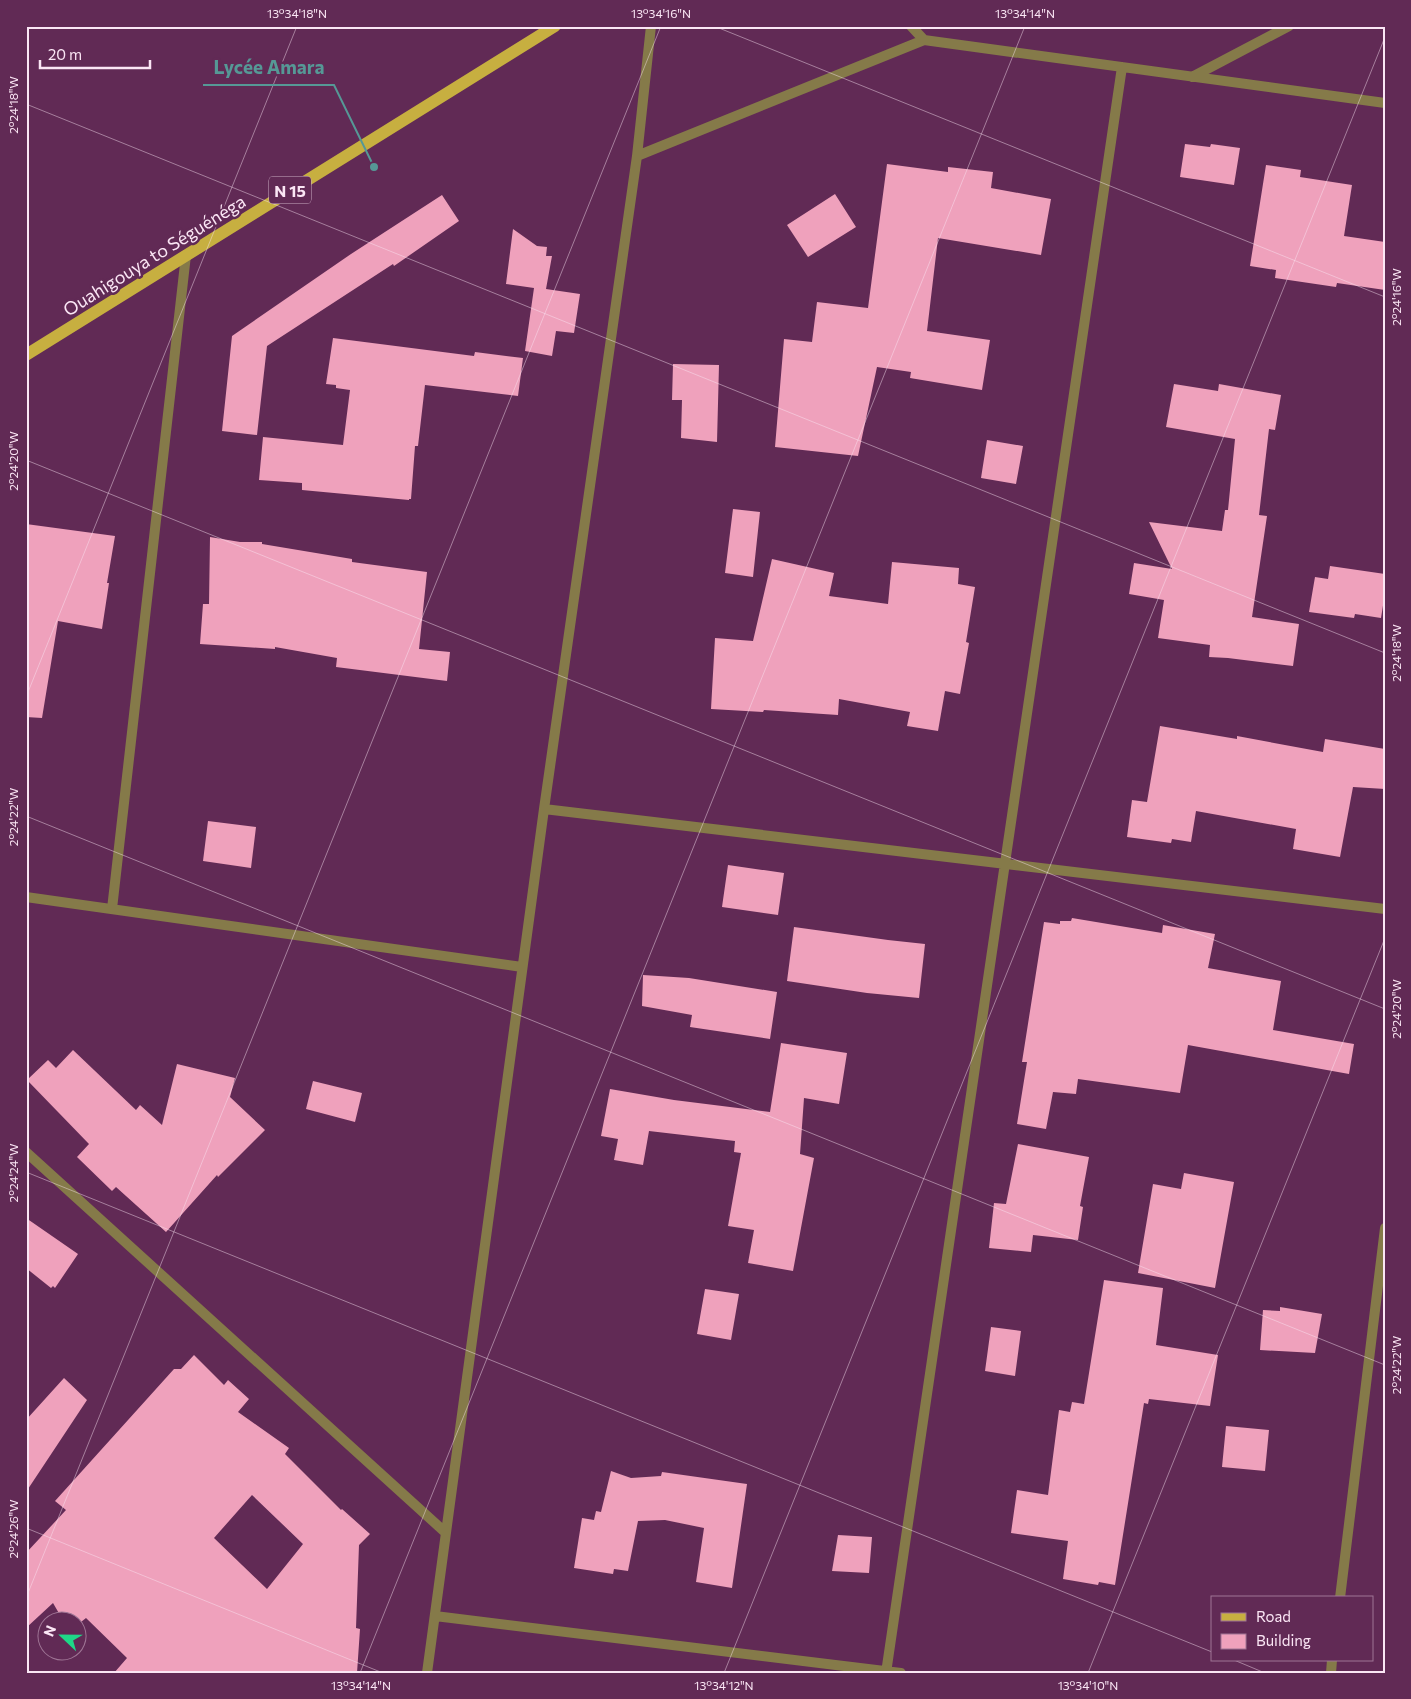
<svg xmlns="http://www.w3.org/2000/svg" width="1411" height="1699" font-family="Commissioner,sans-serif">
<rect width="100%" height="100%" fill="#612a55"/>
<!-- building -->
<path fill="#efa1bc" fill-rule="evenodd" d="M1185 144 1210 147 1211 144 1240 148 1234 185 1180 177Z
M887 164 948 172V167L993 172 991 188 1051 199 1041 255 938 238 927 331 990 340 982 390 910 378 911 372 877 367 858 456 775 447 784 339 812 342 817 302 868 308Z
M1266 165 1301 170 1300 177 1352 185 1344 236 1385 242V290L1337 283 1336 287 1275 278 1276 270 1250 266Z
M835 194 856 227 808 257 787 225Z
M442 195 459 221 394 266 393 264 267 346 257 435 222 431 232 336 351 254Z
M513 229 537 246 547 247 546 256H552L546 289 580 294 574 333 556 331 552 356 525 351 534 288 506 284Z
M333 338 474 356 475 352 523 358 518 396 425 385 418 446H415L411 499H409V500L302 490V483L259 480 263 437 343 445 350 390 336 388V385L326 384Z
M673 364 719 365 717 442 681 438 682 400H672Z
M1174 384 1218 391 1219 384 1281 395 1275 430 1269 429 1259 515 1267 516 1252 617 1299 624 1293 666 1228 658 1209 657 1210 645 1158 638 1164 600 1129 594 1134 563 1172 569 1149 522 1222 531 1225 510H1228L1235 439 1166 427Z
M987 440 1023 446 1016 484 981 478Z
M733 509 760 512 753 577 725 573Z
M26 524 115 536 107 583H109L102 629 58 621 42 718 26 717Z
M210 537 240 542H262V544L352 559V562L427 572 419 649 450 652 447 681 336 667 337 658 275 647V649L200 644 203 604H209Z
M772 559 834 573 829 596 888 604 892 562 959 568 958 584 975 587 966 642 969 643 960 694 945 691 938 731 907 726 910 712 839 699 838 715 764 710 763 712 711 709 715 638 753 641Z
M1330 566 1385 574V593L1381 618 1355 614 1354 618 1309 612 1315 577 1328 579Z
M1160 726 1237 739V736L1323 752 1325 739 1385 749V789L1353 787 1340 857 1293 849 1296 829 1196 811 1191 842 1172 839 1171 843 1127 837 1132 800 1147 802Z
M208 821 256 827 251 868 203 861Z
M728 865 784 873 778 915 722 907Z
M1072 918 1162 933 1163 925 1215 934 1208 968 1281 981 1273 1030 1354 1044 1349 1074 1188 1045 1180 1093 1078 1079 1076 1094 1053 1092 1046 1129 1017 1124 1027 1062H1022L1044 922 1060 924V921H1071Z
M794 927 888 940 925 944 919 998 867 993 787 981Z
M643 975 689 978 777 992 770 1039 690 1027 692 1015 642 1006Z
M781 1043 847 1053 839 1104 804 1098 800 1154 814 1158 793 1271 748 1263 754 1230 728 1226 741 1153 734 1152 735 1141 649 1131 643 1165 614 1160 618 1139 601 1136 610 1089 674 1100 770 1112Z
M73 1050 136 1110 140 1105 162 1125 177 1064 235 1078 230 1097 265 1130 218 1177 217 1175 166 1232 116 1187 112 1191 77 1157 89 1144 27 1080 48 1060 56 1068Z
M313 1081 362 1093 355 1122 306 1109Z
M1018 1144 1089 1157 1080 1206 1083 1207 1078 1240 1033 1235 1031 1252 989 1248 994 1203 1006 1204Z
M1184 1173 1234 1182 1215 1288 1138 1273 1153 1184 1181 1189Z
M26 1218 78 1254 55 1288 53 1286 51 1288 26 1268Z
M1104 1280 1163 1288 1156 1345 1218 1355 1210 1406 1149 1399 1148 1404 1144 1403 1115 1585 1099 1582 1098 1585 1063 1579 1068 1541 1011 1533 1017 1490 1048 1495 1059 1410 1070 1412 1072 1402 1084 1404Z
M705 1289 739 1294 731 1340 697 1334Z
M1280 1307 1322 1314 1315 1353 1260 1350 1263 1310 1280 1311Z
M991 1327 1021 1331 1015 1376 985 1371Z
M194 1355 224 1385 228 1380 249 1399 238 1412 289 1448 285 1454 341 1510 342 1509 370 1534 359 1545 356 1628 360 1629 357 1673H114L127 1658 86 1618 81 1622H64L53 1603 26 1628V1553L66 1510 55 1501 174 1369H181ZM252 1495 303 1544 267 1589 214 1538Z
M64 1378 87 1400 26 1492V1420Z
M1226 1426 1269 1430 1265 1471 1222 1467Z
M611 1471 631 1478 661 1476 662 1472 747 1484 732 1588 696 1582 704 1528 665 1520 638 1521 628 1571 614 1569 613 1574 574 1568 582 1518 594 1520 596 1511 601 1512Z
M838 1535 872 1537 869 1573 832 1571Z"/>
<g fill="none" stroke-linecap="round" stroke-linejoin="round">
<!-- street -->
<path stroke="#857a49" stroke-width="10" d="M911 26 924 40
M1192 77 1289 26
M637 156 924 40 1385 103
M544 809 1385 909
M26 897 522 967
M112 909 186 255
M26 1152 446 1533
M1340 1598 1385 1228
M435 1616 901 1673
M427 1673 544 809 637 156 651 26
M886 1673 1122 67
M1331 1673 1332 1660"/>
<!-- primary -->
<path stroke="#c7af40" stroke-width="12" d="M26 355 555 26"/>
</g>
<!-- ticks -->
<path fill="none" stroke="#fbe6f5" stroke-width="1" stroke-opacity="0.45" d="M714 26 1385 297M26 104 1385 653M26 460 1385 1009M26 697 297 26M26 816 1385 1365M26 1172 1212 1652M26 1528 383 1673M26 1598 661 26M1234 1660 1265 1673M360 1673 1025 26M724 1673 1385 37M1088 1673 1385 938"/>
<g text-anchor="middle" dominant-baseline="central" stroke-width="5" stroke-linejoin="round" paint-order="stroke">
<!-- shield labels -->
<rect fill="#612a55" stroke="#cdaec5" stroke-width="1" x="269" y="176.5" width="42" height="27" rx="4"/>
<g font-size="16" font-weight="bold" fill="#fbe6f5">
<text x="290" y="190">N 15</text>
</g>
<!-- street labels -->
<g font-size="18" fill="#fbe6f5" stroke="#612a55">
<text transform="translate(154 255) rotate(-32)">Ouahigouya to Séguénéga</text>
</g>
</g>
<!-- callouts -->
<path fill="none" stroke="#569896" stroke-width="2" d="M374 167L334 85H203"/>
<circle fill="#569896" stroke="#612a55" stroke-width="2" cx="374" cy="167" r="5"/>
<g font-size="19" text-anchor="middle" font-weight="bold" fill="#569896" stroke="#612a55" stroke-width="5" stroke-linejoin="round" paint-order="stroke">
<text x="269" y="74">Lycée Amara</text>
</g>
<!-- border -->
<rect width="1411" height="1699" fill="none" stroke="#612a55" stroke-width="55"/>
<!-- legend -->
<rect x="1211" y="1596" width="162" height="65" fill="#612a55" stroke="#9f7595"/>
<rect x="1221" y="1613" width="25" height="8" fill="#c7af40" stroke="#9f7595"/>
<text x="1256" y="1622" font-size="15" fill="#fbe6f5">Road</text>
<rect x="1221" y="1634" width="25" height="15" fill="#efa1bc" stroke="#9f7595"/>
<text x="1256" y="1646" font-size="15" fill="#fbe6f5">Building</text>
<!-- north arrow -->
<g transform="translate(62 1636) rotate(292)"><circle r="24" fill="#612a55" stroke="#9f7595"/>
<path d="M0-4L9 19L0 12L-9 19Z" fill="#1ed888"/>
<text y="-8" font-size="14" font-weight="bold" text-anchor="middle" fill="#fbe6f5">N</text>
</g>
<!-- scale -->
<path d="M40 60v8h110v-8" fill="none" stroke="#fbe6f5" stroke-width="2.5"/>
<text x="48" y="60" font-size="15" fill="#fbe6f5" stroke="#612a55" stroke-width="4" paint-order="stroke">20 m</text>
<rect x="28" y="28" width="1356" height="1644" fill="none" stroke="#fbe6f5" stroke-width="2"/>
<g font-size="12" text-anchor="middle" fill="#fbe6f5">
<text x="297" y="18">13°34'18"N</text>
<text x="661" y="18">13°34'16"N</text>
<text x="1025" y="18">13°34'14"N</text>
<text transform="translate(14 105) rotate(-90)" y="4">2°24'18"W</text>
<text transform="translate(1397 297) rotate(-90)" y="4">2°24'16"W</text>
<text transform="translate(14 461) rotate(-90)" y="4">2°24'20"W</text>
<text transform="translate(1397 653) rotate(-90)" y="4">2°24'18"W</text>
<text transform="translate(14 817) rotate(-90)" y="4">2°24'22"W</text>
<text transform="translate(1397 1009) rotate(-90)" y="4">2°24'20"W</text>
<text transform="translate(14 1173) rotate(-90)" y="4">2°24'24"W</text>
<text transform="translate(1397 1365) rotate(-90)" y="4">2°24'22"W</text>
<text transform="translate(14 1529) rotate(-90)" y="4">2°24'26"W</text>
<text x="361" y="1690">13°34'14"N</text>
<text x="724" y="1690">13°34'12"N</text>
<text x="1088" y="1690">13°34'10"N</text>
</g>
</svg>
